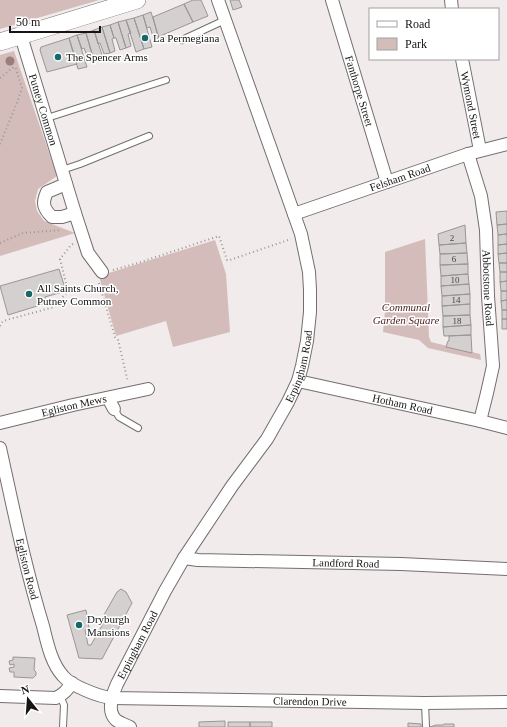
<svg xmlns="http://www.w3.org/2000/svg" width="507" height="727" font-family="Georgia,serif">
<rect width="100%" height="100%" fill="#f1ebeb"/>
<!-- green -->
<path fill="#d4bcbb" d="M0 0H99L0 29Z
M14 51 57 176 38 189 35 201 37 211 44 221 75 233 0 256V55Z
M425 239 429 337 431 342 480 354 481 360 428 348 419 340 383 332 385 311V252Z
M215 240 226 274 230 332 173 347 166 321 116 336 99 276Z"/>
<!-- building -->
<path fill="#d5d0d0" stroke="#9b9696" d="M193 0H201L208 16 193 22 184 4Z
M230 0H239L242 7 233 10Z
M184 4 193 22 158 37 153 17Z
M151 12 159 38 154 40 150 27 147 28 143 15Z
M143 15 152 47 144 49 134 18Z
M134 18 144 49 136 52 126 20Z
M126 20 131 33 128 34 131 46 126 48 118 22Z
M118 22 126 48 120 50 116 38H114L110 25Z
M110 25 114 38 112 39 115 51 110 53 102 27Z
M102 27 110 53 104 54 100 43 98 44 94 30Z
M94 30 102 55 93 58 86 33Z
M86 33 94 60 89 61 84 48 82 49 77 35Z
M77 35 87 67 78 69 69 38Z
M69 38 77 64 47 72 40 50 41 47Z
M507 211V224L497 225 496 212Z
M507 224V234L498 235 497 225Z
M465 225 466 243 439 245 438 234Z
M507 234V244L498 245V235Z
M466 243 467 253 440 254 439 245Z
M507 244V253L498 254V245Z
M467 253 468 264 440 265V254Z
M507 253V263H499L498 254Z
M499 263H507V272H500Z
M468 264V274L441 276 440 265Z
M59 269 66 291 45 297 47 303 8 315 0 286Z
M500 272H507V281L500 282Z
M468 274 469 284 441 286V276Z
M507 281V291H501L500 282Z
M469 284 470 294 442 296 441 286Z
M501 291H507V300L501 301Z
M470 294V304L442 306V296Z
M507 300V310H502L501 301Z
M470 304V315L443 316 442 306Z
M502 310H507V319H502Z
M470 315 471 325 443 327V316Z
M502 319H507V329H502Z
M471 325V335L444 336 443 327Z
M471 335 472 353 446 347 448 341H449V336Z
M121 589 126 592 132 603 102 659 79 658 67 615 86 610 89 628 85 630 88 645H91L104 622 101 620 117 592Z
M13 657 35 658 34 670 36 672V675L33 678 14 677V672H10L9 668 14 667V664L10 665 9 661 13 660Z
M225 721V727H199V722Z
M228 722H250V727H228Z
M250 722H272V727H250Z
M408 723 421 724V727H408Z
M444 724H454V727H430L436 725H443Z"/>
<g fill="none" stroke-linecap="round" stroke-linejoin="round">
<defs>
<path id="service" d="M182 40 225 20
M47 118 166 80
M62 170 80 164 149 136
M114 409 119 417 138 428
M60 696 64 705 63 727
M425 703 426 727"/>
<g id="minor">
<path id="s1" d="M332 0 387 182"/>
<path d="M451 0 452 9"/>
<path id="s2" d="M21 36 75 213 88 253 102 272"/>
<path id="s3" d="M462 59 480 150"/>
<path id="s4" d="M468 154 481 196 486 230 488 296 493 366 487 393 480 421"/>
<path d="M66 184 47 192C42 203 43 208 52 217H62L75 213"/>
<path id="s5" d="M294 214 468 154 507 144"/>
<path id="s6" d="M298 381 480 421 507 428"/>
<path d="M108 398 114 409"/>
<path id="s7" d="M0 423 73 405 148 389"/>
<path id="s8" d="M0 448C13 507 25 567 43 626 47 642 51 663 63 676 71 686 100 697 112 698L425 703 507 702"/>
<path id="s9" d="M184 558 198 560 401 564 507 569"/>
<path d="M0 696 56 698C64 694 67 690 72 683"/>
<path id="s10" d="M130 727C126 725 120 723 116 720 106 711 113 693 117 684L165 591 184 558 232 486 267 439 288 402 298 381 302 366 307 341 310 312V290L309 272 301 234 218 0"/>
</g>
<path id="secondary" d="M0 42 137 0"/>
</defs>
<!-- service casing -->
<use href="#service" stroke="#746f6f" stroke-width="8"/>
<!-- minor casing -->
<use href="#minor" stroke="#746f6f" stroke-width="14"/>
<!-- secondary casing -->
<use href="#secondary" stroke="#746f6f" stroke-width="18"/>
<!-- path -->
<path stroke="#9c9797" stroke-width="2" stroke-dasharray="1 3" stroke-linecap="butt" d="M0 78 15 66
M0 144 18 100 22 88 15 66
M0 243 23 233 61 230
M113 270 138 263 219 236 227 260H230L291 239
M99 283 115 337 118 340 128 382
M0 326 3 321 54 307 68 291 60 259 71 245 73 244"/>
<!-- service -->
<use href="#service" stroke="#fff" stroke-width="6"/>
<!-- minor -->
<use href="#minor" stroke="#fff" stroke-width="12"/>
<!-- secondary -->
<use href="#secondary" stroke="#fff" stroke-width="17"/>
</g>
<!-- trees -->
<circle fill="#9a7e7e" cx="10" cy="61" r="4.5"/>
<!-- markers -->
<g fill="#176669" stroke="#fff" stroke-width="1.5">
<circle cx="145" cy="38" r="4"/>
<circle cx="58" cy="57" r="4"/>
<circle cx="29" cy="294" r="4"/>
<circle cx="79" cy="625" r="4"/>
</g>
<g text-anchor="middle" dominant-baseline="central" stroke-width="3" stroke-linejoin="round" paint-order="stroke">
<!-- number labels -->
<g font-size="9" fill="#464343">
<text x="452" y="238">2</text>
<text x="454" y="259">6</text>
<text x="455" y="280">10</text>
<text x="456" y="300">14</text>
<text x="457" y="321">18</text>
</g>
<!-- poi labels -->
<g font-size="11" fill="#161414" stroke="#fff" text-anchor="start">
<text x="153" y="38">La Permegiana</text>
<text x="66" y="57">The Spencer Arms</text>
<text x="37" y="288">All Saints Church,<tspan x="37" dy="13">Putney Common</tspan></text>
<text x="87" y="619">Dryburgh<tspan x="87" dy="13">Mansions</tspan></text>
</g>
<!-- street labels -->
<g font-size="11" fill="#161414" stroke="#fff">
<text stroke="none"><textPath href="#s1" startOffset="95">Fanthorpe Street</textPath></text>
<text stroke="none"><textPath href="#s3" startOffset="47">Wymond Street</textPath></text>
<text stroke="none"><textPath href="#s2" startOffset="77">Putney Common</textPath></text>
<text stroke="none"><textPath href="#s5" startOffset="112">Felsham Road</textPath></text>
<text stroke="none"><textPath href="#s4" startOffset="136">Abbotstone Road</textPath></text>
<text stroke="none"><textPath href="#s10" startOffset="422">Erpingham Road</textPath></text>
<text stroke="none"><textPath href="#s6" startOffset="107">Hotham Road</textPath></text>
<text stroke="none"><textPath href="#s7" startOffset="76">Egliston Mews</textPath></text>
<text stroke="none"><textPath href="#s9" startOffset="162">Landford Road</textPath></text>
<text stroke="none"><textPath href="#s8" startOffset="124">Egliston Road</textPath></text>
<text stroke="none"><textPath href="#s10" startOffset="98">Erpingham Road</textPath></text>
<text stroke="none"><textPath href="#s8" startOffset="490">Clarendon Drive</textPath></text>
</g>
<!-- park labels -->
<g font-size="11" font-style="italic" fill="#522425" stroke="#fff">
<text x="406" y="307">Communal<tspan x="406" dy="13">Garden Square</tspan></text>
</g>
</g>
<!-- legend -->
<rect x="369" y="8" width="130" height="52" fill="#ffffff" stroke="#a2a1a1"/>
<rect x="377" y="21" width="20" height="6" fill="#ffffff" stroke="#a2a1a1"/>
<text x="405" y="28" font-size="12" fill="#161414">Road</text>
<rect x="377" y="38" width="20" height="12" fill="#d4bcbb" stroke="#a2a1a1"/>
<text x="405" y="48" font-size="12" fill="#161414">Park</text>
<!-- north arrow -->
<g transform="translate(28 699) rotate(343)" stroke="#ffffff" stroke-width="3" paint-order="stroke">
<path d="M0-3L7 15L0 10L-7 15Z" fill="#161414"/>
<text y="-6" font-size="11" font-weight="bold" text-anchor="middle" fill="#161414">N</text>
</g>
<!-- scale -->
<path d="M10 26v6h90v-6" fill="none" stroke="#161414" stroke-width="2"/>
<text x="16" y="26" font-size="12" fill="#161414" stroke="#ffffff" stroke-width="3" paint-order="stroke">50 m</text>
</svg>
